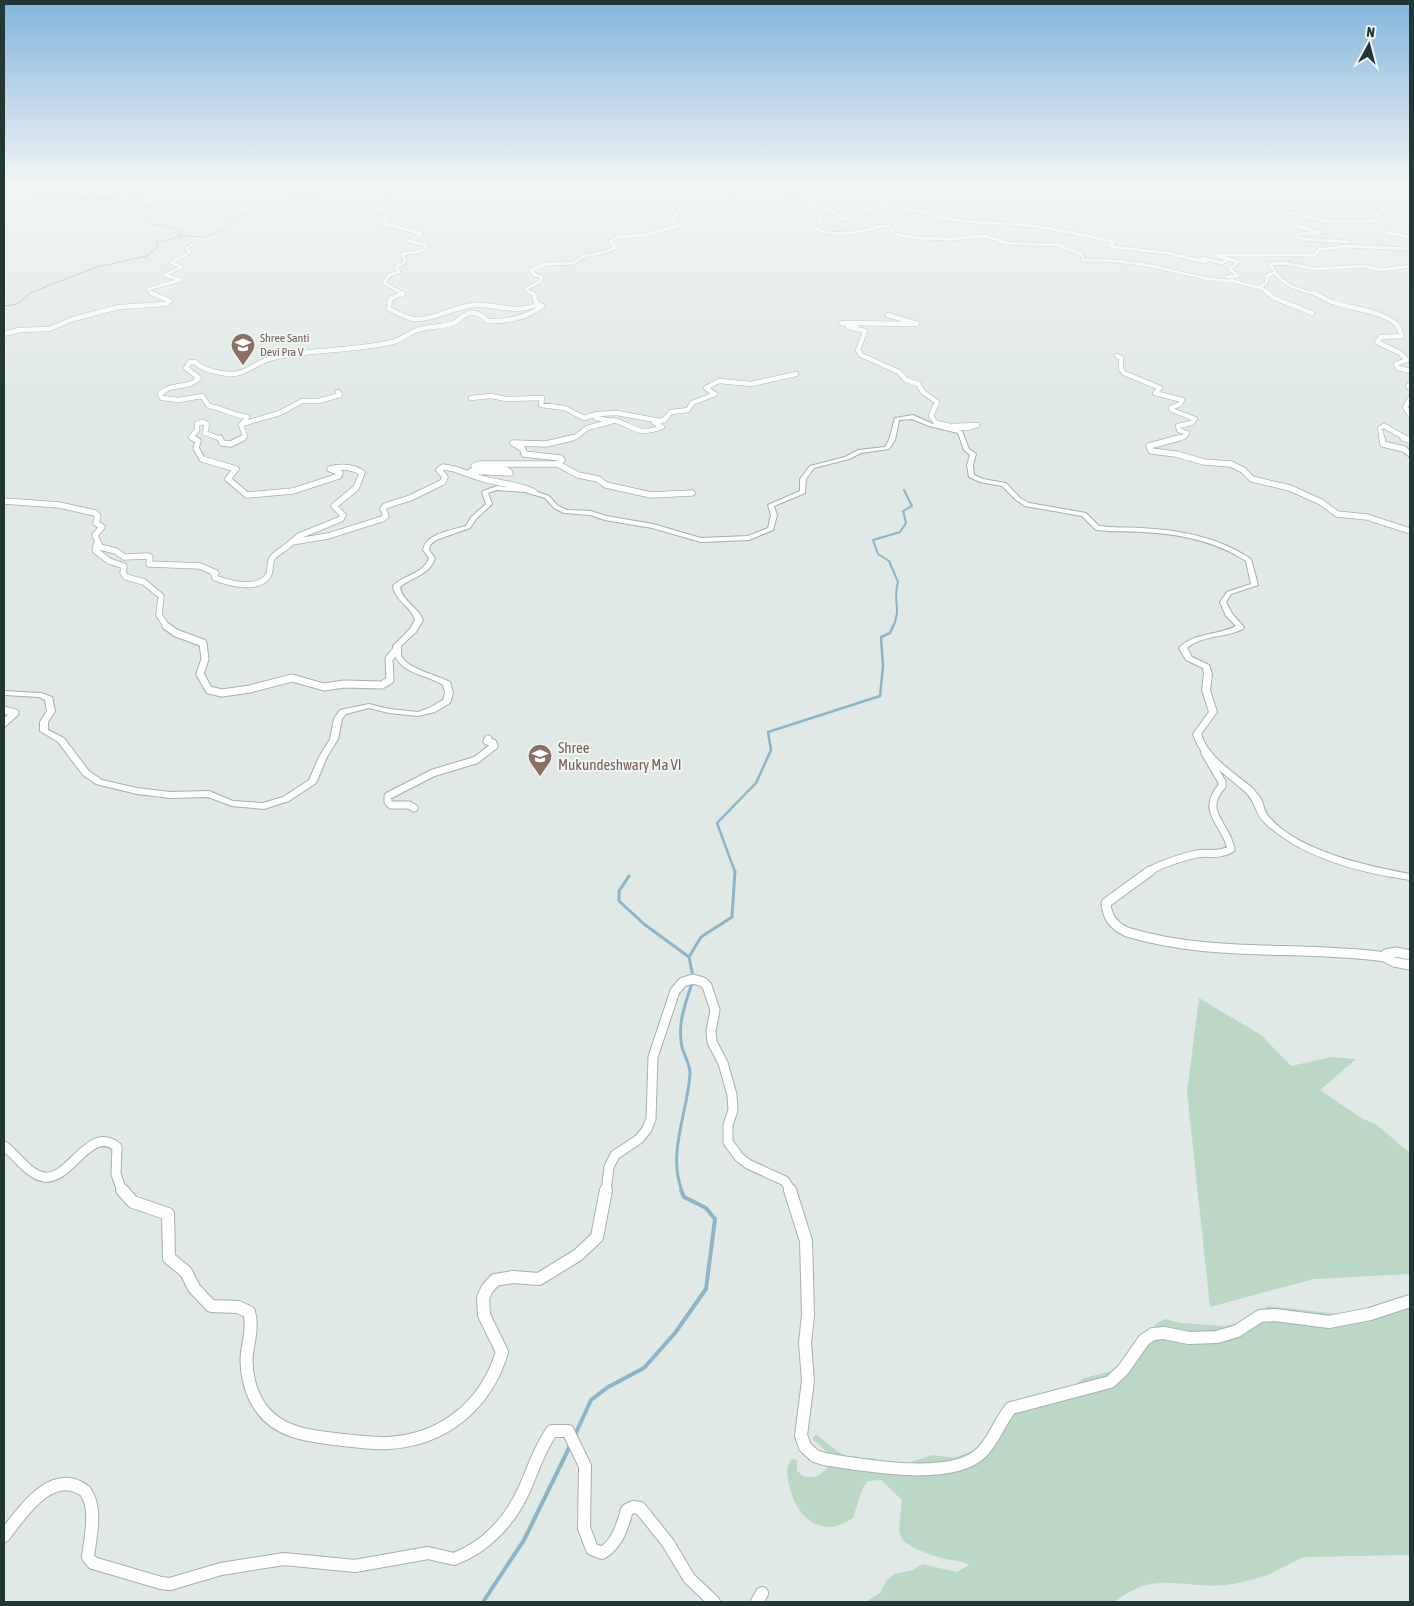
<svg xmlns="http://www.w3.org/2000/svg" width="1414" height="1606" font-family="'Asap Condensed',sans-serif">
<rect width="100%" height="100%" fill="#e0e9e6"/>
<!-- green -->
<path fill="#bbd8c7" d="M1199 998 1261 1035 1291 1066 1331 1057 1356 1059 1320 1090 1363 1119 1376 1124 1410 1153V1274L1314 1279 1210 1307 1187 1092Z
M1410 1300V1555L1305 1557C1293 1561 1285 1567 1274 1572 1262 1578 1246 1581 1233 1584 1187 1592 1157 1567 1115 1602H865L880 1593 886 1581 894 1574 913 1570 922 1564 957 1572 969 1565C961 1560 955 1561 946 1559 931 1556 914 1549 902 1540L899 1532 902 1500 881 1480 868 1481 862 1490 853 1518C822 1540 796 1518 789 1485 787 1475 785 1467 792 1459L797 1460V1471L805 1477H816L827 1469C832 1454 823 1447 812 1439L816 1434 837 1451 851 1458H872L885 1464 908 1463 932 1455 955 1458 996 1441 1005 1429 1016 1404 1025 1397 1065 1391 1084 1378 1120 1369 1139 1350 1157 1323 1165 1319 1181 1323 1225 1326 1242 1323 1268 1306 1338 1314 1372 1309Z"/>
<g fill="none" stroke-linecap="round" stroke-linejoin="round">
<!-- stream-far4 -->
<path stroke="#8db5c8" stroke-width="1" d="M131 202 129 198 137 194V189L119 187 132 183
M183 236 205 237 227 229 233 218 243 214 274 204 315 196 328 186 338 183
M4 306 17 304 32 292 97 267 147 256 158 247 156 243 182 236 178 234 181 231C169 224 154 227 142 220L158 211 155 208 120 200 59 198 30 192 31 187 28 183"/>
<!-- stream-far3 -->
<path stroke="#8db5c8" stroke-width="2" d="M893 627C902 608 892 600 898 582L889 561 878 554 873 540 900 532 906 523 903 511 912 506 904 490"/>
<!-- stream-far2 -->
<path stroke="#8db5c8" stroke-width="2.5" d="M735 872 717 823 756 783 771 750 768 732 880 696 883 666 881 637 890 633 893 626"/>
<!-- stream-far1 -->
<path stroke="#8db5c8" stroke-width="3" d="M629 876 619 891V901L644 924 689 957
M693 977 689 957 701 937 732 917 735 871
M682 1191C667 1153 688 1112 690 1073 690 1064 684 1055 682 1047 677 1024 685 1005 692 983"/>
<!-- stream -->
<path stroke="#8db5c8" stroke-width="4" d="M574 1437 591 1400 608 1387 644 1368 675 1333 706 1289 715 1219 706 1208 684 1197 681 1190
M483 1602 524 1540 570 1446"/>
<defs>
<path id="minor-far5" d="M71 183H83
M220 183 221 188 231 190 252 183
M375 183 372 186 401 187 407 190 405 193 408 196 381 204 384 207 380 210 391 213 383 223 422 234 409 241 426 245 422 251 402 254 405 262 396 267 399 272 389 275 384 283 404 294 402 295
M1410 184V186
M4 185 6 183
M1314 186 1310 189 1326 195 1339 194V191L1358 188 1391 189 1399 183
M809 205H820V208L832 211 844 219C856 217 864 208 880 207 903 205 929 214 951 219 977 225 1005 222 1032 226 1058 229 1085 236 1111 241L1113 244 1109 245 1113 247 1167 253 1206 262 1200 259 1202 258 1222 263 1229 259
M1388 233 1410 237
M1349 242 1301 239 1295 234 1320 233 1291 224V220L1285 217 1284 213H1293L1324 221H1376L1377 213 1387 207 1375 196 1410 195
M1227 277 1238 276 1230 269 1238 262 1215 255H1315L1318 250 1346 246 1410 249
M1230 280 1263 289 1270 295
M1259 288 1266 283 1268 275 1275 273
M153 295 148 289 181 280 164 275 182 267 171 263 190 252 187 248 192 245
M533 295 526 289 539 282 542 277 533 274 531 270 546 264 574 263 584 256 606 252 616 247 610 242 617 237 645 235 681 225 672 221C679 201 708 192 728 191 738 190 748 193 759 194L762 198 807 203 820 213 821 220 813 224V227C828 236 850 234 867 230 876 228 881 224 890 227L894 234 916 238 952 239 985 236 1006 243 1059 245 1082 255 1083 260C1104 260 1125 261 1145 265 1175 270 1204 281 1234 281
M1318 295C1295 288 1282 287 1270 264L1283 263 1315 269 1364 266 1381 270 1410 266"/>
<path id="minor-far4" d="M403 293 390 299 389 309C397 312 405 318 414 319 436 320 454 306 475 305 497 304 514 314 536 305L535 296 532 293
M1268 293 1274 298 1312 313
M1314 293C1321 296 1328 301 1335 303 1351 308 1386 312 1397 325 1399 328 1401 333 1402 336L1381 337 1377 342 1400 353 1407 360 1396 364 1398 368 1410 371
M888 315 917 324 841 323 857 325 848 327 865 331 858 350 861 355 899 372 906 380 918 384 923 392 937 402 931 416 936 423 951 426 977 425 969 428H951
M4 334 19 330 49 329 73 319 119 307 166 304 170 301 151 293
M1117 356 1121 358V369L1124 373 1160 388 1155 393 1182 400 1180 404 1171 408 1172 410 1195 419 1192 423 1178 426 1179 430 1187 433 1184 437 1174 439
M1410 384 1408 386 1410 388
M471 398 491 396 506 399 542 398 541 405 565 408 584 418 597 414 617 413 660 421 664 420 671 412 688 410 692 403 715 394 706 388 719 381 751 384 796 374
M1410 399 1405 407 1410 415
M613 420C634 425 636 437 662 427L654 422
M242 424 280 413 302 401H318L340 395 338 392
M195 439 191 437 197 430V424L203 422 207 424 205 433 221 439
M241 439 245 436 241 425 247 417C233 415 222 408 209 406L202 396 179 400 162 398 160 394C171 382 188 390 199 378L186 368 190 362H195C203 371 222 374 234 374 248 373 258 361 272 358 312 349 354 351 393 342 403 339 411 331 421 329 431 326 442 327 451 324 459 322 462 314 471 313 478 312 482 316 487 321 505 322 527 318 542 306L536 303
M566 439 576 437 587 428 613 421 596 418
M1382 439 1380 428 1384 426 1408 439"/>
<path id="minor-far3" d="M193 438 198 441 196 448 202 459 236 469 228 479 247 495 293 491 339 476 340 473 330 469C342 466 352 466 362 473L356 488 334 506 343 515 341 519 299 536 292 542 328 536 382 519 386 516 383 509 385 506 410 498 443 482 445 477 439 470 443 467C458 468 470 476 484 479 501 484 519 484 534 492
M220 438 222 443 231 444 243 438
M1179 438 1149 446 1151 451 1176 454 1204 462 1231 464 1243 470 1252 479 1290 488 1321 502 1337 514 1367 517 1410 531
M1382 438 1383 444 1404 449 1410 454
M1403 438 1410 440
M558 464 578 475 598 479 606 485 651 495 692 493
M471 471 510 473 507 470 474 466 481 464H558L562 460 560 458 524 454 523 449 513 443 546 444 572 438
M4 501 59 505 95 513 98 516 96 523 102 527 95 535 100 547 116 551 124 557 148 556 150 557 149 564 200 566 216 573 214 574 215 578C229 583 257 591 268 576 272 570 268 563 273 557 279 551 286 548 292 542
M97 543 95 550 109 561 124 566 123 573 126 577 144 582 161 596 159 615 167 627"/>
<path id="minor-far2" d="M166 626 176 633 203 643 205 659 200 674 209 690 222 693 250 689 292 678 324 687 344 684 382 685 390 680 389 659 397 649
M4 710 15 713 4 723
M414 808 409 805H391L388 802V796L433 773 476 760 494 746 493 743 487 741 488 739
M1148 872C1162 863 1180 858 1196 854 1209 852 1219 856 1231 849 1226 823 1199 812 1222 786V782L1205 753"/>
<path id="minor-far1" d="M1150 871 1106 903C1107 918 1114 926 1127 932 1212 958 1299 945 1385 957
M1410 955 1396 952 1386 954 1385 957 1394 962 1410 965
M4 1146C17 1155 27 1174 44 1177 71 1181 89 1124 117 1147L116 1174 122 1191
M606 1191 609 1167 615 1155 639 1139 647 1129 651 1119 653 1057 675 991 683 982 693 979 703 982 707 986 715 1010 711 1031 712 1042 723 1063 732 1095 733 1110 728 1125V1142L739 1157 748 1164 785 1181 791 1191"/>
<path id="minor" d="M122 1190 133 1202 168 1214 169 1258 186 1272 194 1288 211 1306 238 1307 249 1312C253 1326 249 1339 247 1353 245 1371 250 1393 261 1408 278 1432 307 1436 335 1439 353 1441 371 1444 388 1443 444 1440 486 1405 502 1352L484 1315 483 1298 487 1289 495 1280 513 1277 539 1279 578 1255 597 1237 606 1190
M790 1190 806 1241 808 1315 805 1343 808 1381 801 1435 805 1447 815 1456 824 1459C863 1465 951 1482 981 1453 995 1439 999 1422 1011 1408L1110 1382 1123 1370 1144 1340 1153 1334 1164 1333 1189 1338 1217 1337 1237 1331 1260 1316 1275 1315 1329 1322 1370 1314 1410 1301
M4 1536C21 1514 52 1466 85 1491 98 1508 90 1538 88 1557L93 1563 161 1583 170 1584 221 1569 284 1559 355 1566 428 1553 454 1559C486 1547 510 1521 524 1490 533 1470 539 1449 552 1431H568L585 1466 584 1528 592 1549 602 1553C618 1543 622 1527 627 1510L633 1507 640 1508 668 1543 689 1578 714 1602
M757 1602 762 1593"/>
<path id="tertiary" d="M913 415 933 424 962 431 969 449 976 454 973 465 974 475 983 479 1006 483 1020 498 1029 503 1086 513 1099 526C1113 528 1127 527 1141 528 1180 530 1218 537 1251 559L1258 585 1231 594 1226 602 1233 615 1244 627 1243 629C1225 638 1202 635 1187 648L1192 657 1209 665 1212 674 1210 690 1217 712 1201 734C1209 758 1232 771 1250 786 1255 791 1259 795 1262 801 1264 807 1265 814 1270 818 1300 852 1368 866 1410 874V880C1361 873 1304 859 1266 824 1254 814 1257 801 1243 790 1224 773 1201 760 1193 734L1209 712 1202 690 1204 674 1203 668 1186 660 1179 648C1194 632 1217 636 1236 626L1226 616 1220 602 1227 592 1251 584 1246 561C1215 541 1180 534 1143 532 1128 531 1112 532 1097 530L1095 529 1082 516 1025 506 1016 500 1002 486 980 482 969 477 967 465 970 455 964 450 958 433 929 426 912 419 899 420 895 440 889 449 861 453 849 459 814 468 806 479 805 493 774 506 777 515 773 530 749 540 701 542 652 528 605 520 590 515 564 513 554 508 545 498 525 492 497 490 488 493 492 504 476 519 470 528 436 540 430 545 429 550 435 558C430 575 412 577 400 587 402 601 418 607 423 620L416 632 401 646C401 649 401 652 401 655 406 669 438 675 450 682L453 693 450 703 435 712 418 716 389 713 369 708 346 714 342 719 338 739 327 757 316 783 289 801 264 809 232 806 208 797 170 798 137 794 96 784 83 775 58 742 40 731V722L47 711 45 700 39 697 4 695V691L41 693 52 697 55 711 48 722V730L64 738 89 771 102 780 137 788 170 792 209 791 233 801 263 803 283 797 309 780 319 757 330 739 334 719 340 710 369 704 389 709 418 712 429 708 443 700 445 693 443 685C424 673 395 674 393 646L410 629 415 620C411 606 395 601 393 586 403 575 424 574 429 558L423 550C425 534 452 530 466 526L471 517 486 504 482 492 483 491 497 486 526 488 549 496 558 506 567 510 591 511 606 516 653 524 701 538 748 536 768 528 771 515 768 505 800 491V479L810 466 845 457 858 450 885 447 889 440 895 418Z"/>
</defs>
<!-- minor-far5 casing -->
<use href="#minor-far5" stroke="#a4b0ad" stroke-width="4"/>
<!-- minor-far4 casing -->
<use href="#minor-far4" stroke="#a4b0ad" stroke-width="5.5"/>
<!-- minor-far3 casing -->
<use href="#minor-far3" stroke="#a4b0ad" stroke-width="7"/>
<!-- minor-far2 casing -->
<use href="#minor-far2" stroke="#a4b0ad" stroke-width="9"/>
<!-- minor-far1 casing -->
<use href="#minor-far1" stroke="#a4b0ad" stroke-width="11"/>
<!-- minor casing -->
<use href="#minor" stroke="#a4b0ad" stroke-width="14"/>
<!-- tertiary casing -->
<use href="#tertiary" stroke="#a4b0ad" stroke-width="2"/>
<!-- minor-far5 -->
<use href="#minor-far5" stroke="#fff" stroke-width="3"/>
<!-- minor-far4 -->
<use href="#minor-far4" stroke="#fff" stroke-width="4.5"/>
<!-- minor-far3 -->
<use href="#minor-far3" stroke="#fff" stroke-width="5.5"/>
<!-- minor-far2 -->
<use href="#minor-far2" stroke="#fff" stroke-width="7"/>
<!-- minor-far1 -->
<use href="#minor-far1" stroke="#fff" stroke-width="9"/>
<!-- minor -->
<use href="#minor" stroke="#fff" stroke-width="12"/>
<!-- tertiary -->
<use href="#tertiary" fill="#fff" fill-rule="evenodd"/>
</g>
<!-- sky -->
<linearGradient id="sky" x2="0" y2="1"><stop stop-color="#83b4db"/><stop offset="0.45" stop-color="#f1f5f4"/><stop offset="1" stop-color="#f1f5f4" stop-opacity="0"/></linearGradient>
<rect width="1414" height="408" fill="url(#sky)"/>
<!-- icons -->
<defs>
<symbol id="school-pin" viewBox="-11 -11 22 30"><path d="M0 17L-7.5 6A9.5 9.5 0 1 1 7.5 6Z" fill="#8d6e63" stroke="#f0f6f4"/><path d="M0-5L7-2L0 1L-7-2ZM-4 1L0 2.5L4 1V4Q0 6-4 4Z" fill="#fff"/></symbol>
</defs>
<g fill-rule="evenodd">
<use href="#school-pin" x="229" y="331" width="28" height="38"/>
<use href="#school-pin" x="526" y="742" width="28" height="38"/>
</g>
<g text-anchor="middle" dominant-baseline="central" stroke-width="4" stroke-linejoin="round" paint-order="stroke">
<!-- far-education labels -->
<g font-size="12" fill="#785e54" stroke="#f0f6f4" text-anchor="start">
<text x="260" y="338">Shree Santi<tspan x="260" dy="14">Devi Pra V</tspan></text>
</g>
<!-- education labels -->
<g font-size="15" fill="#785e54" stroke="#f0f6f4" text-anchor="start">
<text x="558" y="747">Shree<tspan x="558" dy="17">Mukundeshwary Ma VI</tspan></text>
</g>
</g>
<!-- border -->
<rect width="1414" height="1606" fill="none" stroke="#233735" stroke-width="10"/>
<!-- north arrow -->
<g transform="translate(1369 45) rotate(7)" stroke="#f0f6f4" stroke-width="4" paint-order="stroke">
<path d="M0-4L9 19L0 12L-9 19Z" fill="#233735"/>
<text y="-8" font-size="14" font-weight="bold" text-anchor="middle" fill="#233735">N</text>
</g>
</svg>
